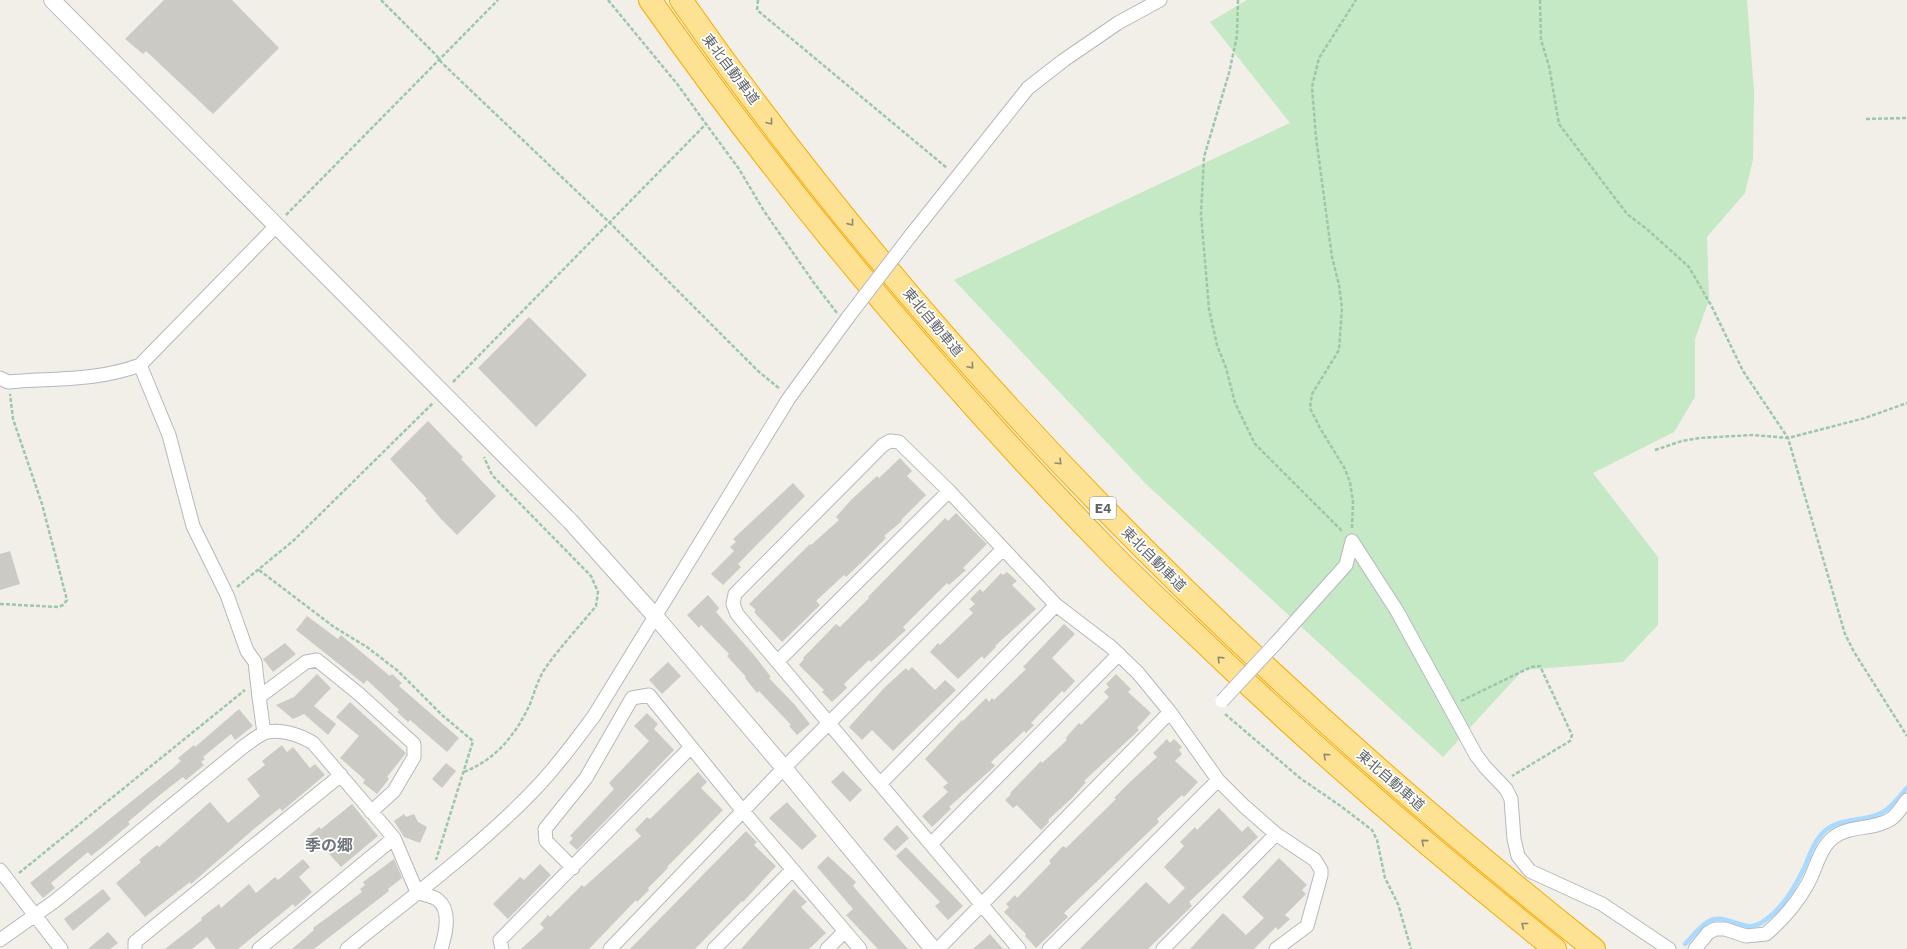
<svg xmlns="http://www.w3.org/2000/svg" width="1907" height="949" font-family="'Work Sans','Noto Sans JP',sans-serif">
<rect width="100%" height="100%" fill="#f1efe8"/>
<!-- green -->
<path fill="#c5e8c5" d="M1247 0H1747L1754 92 1753 160 1745 193 1707 237 1709 300 1695 339V397L1674 432 1593 473 1658 557V625L1623 662 1523 670 1443 757 1145 483 954 280 1290 123 1210 22Z"/>
<g fill="none" stroke-linecap="round" stroke-linejoin="round">
<!-- stream -->
<path stroke="#aadaff" stroke-width="4.5" d="M1685 944C1692 937 1700 926 1709 921 1727 912 1743 934 1761 923 1782 910 1795 887 1805 866 1809 856 1813 844 1820 836 1836 816 1860 823 1881 813 1892 808 1899 796 1907 788"/>
</g>
<!-- building -->
<path fill="#cccac5" d="M164 0H232L279 48 213 114 146 51 143 54 125 39Z
M529 317 587 375 536 427 478 368Z
M428 421 453 447 463 457 461 459 496 496 457 535 441 519 425 500 427 499 390 459Z
M900 458 912 471 907 476 926 495 901 520 902 521 884 536 886 538 863 561 846 577 844 575 816 601 820 605 782 642 754 612 756 610 749 604 810 544 811 545 839 520 836 517 852 499 877 476 879 478Z
M793 483 805 496 738 564 741 567 723 585 711 574 734 551 730 547 736 542 733 539Z
M956 513 987 544 963 568 966 570 949 585 947 583 903 627 906 630 871 662 869 660 844 684 847 688 832 702 822 692 824 690 799 665 804 659 803 658 836 624 840 627 869 598 868 597 945 518 948 521Z
M10 551 20 584 0 590V554Z
M1007 572 1017 581 1012 585 1036 609 995 646 996 647 984 659 982 656 958 679 930 652 938 643 940 645 973 613 969 609 975 604 970 599 980 589 983 592 1001 573 1003 575Z
M708 595 719 608 716 612 754 655 771 677 769 678 795 705 810 724 797 735 789 726 791 725 759 691 757 693 745 678 746 677 727 656 729 654 701 625 699 628 687 615Z
M307 616 338 639 341 635 390 676 392 674 402 683 399 686 459 738 447 752 410 720 408 722 397 712 399 710 367 680 364 684 296 630Z
M1064 624 1075 634 1052 658 1075 681 1064 693 1062 691 1031 723 1034 725 1026 733 1024 731 991 762 995 766 949 807 951 809 932 827 922 816 948 792 943 787 948 783 925 759 962 720 963 721 986 698 989 702 992 698 994 700 1026 669 1023 667Z
M285 643 296 654 273 672 263 659Z
M668 662 681 676 662 694 649 680Z
M912 667 935 690 945 680 956 690 893 751 872 730 862 740 849 727 885 687 906 668 908 671Z
M317 674 331 688 314 706 336 724 328 735 304 714 293 719 276 705 294 697Z
M1116 674 1131 689 1128 692 1151 713 1137 728 1139 730 1084 781 1086 782 1073 797 1048 820 1049 822 1041 830 1017 805 1013 808 1005 800 1011 794 1010 793 1041 761 1042 763 1067 740 1066 738 1069 734 1079 723 1081 725 1109 697 1104 692 1109 687 1106 684Z
M350 702 406 753 387 777 389 779 377 794 363 783 365 780 340 758 359 736 336 717Z
M239 709 253 726 235 740 231 734 203 757 205 759 201 762 204 765 186 780 183 777 161 794 128 822 130 824 105 845 91 856 88 852 51 883 55 888 43 898 30 883 173 768 181 761 178 758 194 745 195 747Z
M647 713 658 724 654 729 674 750 577 850 569 843 573 838 570 836 614 789 609 783 649 741 634 726Z
M1167 739 1170 743 1174 739 1182 747 1179 750 1182 754 1175 761 1198 782 1184 797 1182 795 1157 819 1159 822 1064 913 1068 917 1036 948 1025 936 1026 934 1004 912 1009 907 1006 904 1015 895 1017 898 1051 863 1049 861 1063 846 1066 848 1116 799 1114 798 1130 782 1157 757 1153 753Z
M282 745 287 752 293 747 310 768 315 764 325 775 282 811 280 808 255 828 191 884 190 882 145 917 116 883 141 862 139 860 157 845 159 847 210 802 228 823 260 796 247 779 265 765 262 761Z
M446 763 456 771 442 788 432 779Z
M843 771 862 790 850 802 831 782Z
M698 772 707 782 701 788 723 810 667 867 668 868 648 888 649 890 637 902 636 900 589 949H521L544 928 540 924 548 915 550 917 582 885 584 887 641 836 635 830 647 817 650 819Z
M787 802 817 836 802 850 769 818Z
M352 804 378 836 341 867 321 845 313 851 304 840 319 827 321 829Z
M1219 808 1242 832 1248 826 1258 837 1189 902 1192 906 1148 949H1080L1146 882 1169 904 1185 888 1164 867 1184 846 1180 842 1195 827 1197 830Z
M404 814 406 817 414 814 418 822 427 827 420 843 404 837 394 821Z
M897 825 909 838 895 851 883 839Z
M746 831 757 842 754 845 776 866 743 902 742 901 695 949H630Z
M906 847 963 906 948 920 935 906 940 902 896 856Z
M828 856 856 882 853 886 908 949H878L846 915 853 909 817 867Z
M1279 858 1307 885 1302 890 1306 894 1285 915 1290 919 1278 930 1276 927 1254 949H1190L1223 913 1246 935 1264 918 1242 897Z
M303 859 310 867 299 877 312 892 295 907 293 904 238 949H216L207 937 192 949H165L202 920 201 918 219 904 221 908 249 884 256 893 275 877 278 880Z
M394 859 402 878 388 889 389 891 314 949H292L314 930 313 928 362 892 360 889 365 885 363 882Z
M540 864 551 875 508 919 493 904 520 877 524 880Z
M103 889 111 899 73 931 64 919Z
M794 889 807 902 801 907 826 933 809 949H741Z
M108 932 118 943 110 949H88Z
M990 934 1003 949H973Z"/>
<g fill="none" stroke-linecap="round" stroke-linejoin="round">
<defs>
<path id="minor" d="M911 235 1028 88 1064 60 1118 23 1160 0
M140 365 169 435 193 526 227 595 247 651 255 662 259 697
M0 378 8 382C53 378 98 381 140 365L276 226
M1352 541 1397 611 1476 755 1485 767 1506 789 1511 799 1514 839 1518 856 1530 871 1602 904 1669 949
M1276 643 1346 565 1352 541
M778 661 949 491
M264 733 259 697 306 662 317 660 359 694 414 744V757L394 791 371 812
M880 784 1056 605
M931 844 1119 654
M573 868 546 841 545 829 586 778 632 698 649 695 742 810 860 949
M0 870 61 949
M0 940 55 901 243 747C249 743 257 736 264 733 280 728 300 735 313 743L394 838 417 892C423 895 433 896 438 900 452 911 445 936 441 949
M135 949V942L341 775
M259 949 394 838
M347 949C411 897 480 847 537 787 558 765 576 740 594 716L789 398 849 316
M502 949 500 940 691 747
M610 949 784 768 1003 549
M714 949 792 870
M827 949 845 931
M938 949 1170 712
M1019 949 737 614 733 604 735 594 883 445 890 441 899 442 949 491 1056 605 1111 647 1138 673 1170 712 1218 780 1244 806 1276 834 1315 860 1321 870V875L1307 926 1276 949
M1049 949 1218 780
M1163 949 1276 834
M1695 949 1708 933 1715 929H1725L1746 936 1766 934C1781 921 1797 903 1807 885 1816 870 1819 848 1834 837 1850 825 1874 830 1891 819 1898 814 1902 806 1907 800"/>
<path id="tertiary" d="M52 0 570 521 655 616 784 768 933 949"/>
<path id="motorway" d="M650 0C787 195 941 378 1106 548 1134 577 1163 604 1192 631 1308 743 1429 848 1555 949
M681 0C934 362 1249 675 1594 949"/>
</defs>
<!-- minor casing -->
<use href="#minor" stroke="#b5b8bc" stroke-width="15"/>
<!-- tertiary casing -->
<use href="#tertiary" stroke="#b5b8bc" stroke-width="18"/>
<!-- motorway casing -->
<use href="#motorway" stroke="#f9ab00" stroke-width="24"/>
<!-- path -->
<path stroke="#9cc7a9" stroke-width="2.5" stroke-dasharray="4 2" stroke-linecap="butt" d="M381 0 436 55 442 63 610 223 758 371 780 389
M608 0 678 85 706 124 739 169 764 211 814 283 837 313
M758 0 757 10 947 168
M1238 0 1237 36 1229 73 1204 157 1201 214 1209 309 1217 345 1226 368 1235 403 1255 444 1343 532
M1540 0 1541 40 1549 66 1559 124 1627 214 1648 230 1689 267 1712 307 1743 371 1788 438 1845 634 1854 652 1907 736
M1866 119 1907 118
M286 215 498 0
M453 382 706 124
M1655 450 1682 441 1699 438 1753 435 1788 438 1865 418 1907 403
M1352 528 1353 502 1350 482 1345 469 1320 428 1310 408 1312 394 1339 350 1342 308 1339 285 1332 257 1316 137 1312 87 1319 58 1356 0
M259 570 334 627 367 647 398 671 442 715 473 741 436 860
M237 587 293 541 433 403
M0 604 58 607 63 605 67 600 42 504 13 419 10 394
M1461 701 1531 667 1540 666 1572 735 1570 741 1512 776
M1225 714 1300 778 1342 807 1372 830 1377 840 1385 878 1398 904 1411 949
M464 772C496 759 515 736 530 704 534 693 538 680 544 670 559 648 579 627 596 606L598 592 591 576 492 475 484 457
M19 873 245 690"/>
<!-- minor -->
<use href="#minor" stroke="#fff" stroke-width="13"/>
<!-- tertiary -->
<use href="#tertiary" stroke="#fff" stroke-width="16"/>
<!-- motorway -->
<use href="#motorway" stroke="#fde293" stroke-width="22"/>
<defs>
<path id="minor-bridge" d="M849 316 911 235
M1222 701 1276 643"/>
</defs>
<!-- minor-bridge casing -->
<use href="#minor-bridge" stroke="#b5b8bc" stroke-width="15" stroke-linecap="butt"/>
<!-- minor-bridge -->
<use href="#minor-bridge" stroke="#fff" stroke-width="13"/>
</g>
<!-- one-way arrows -->
<defs><path id="oneway-chevron" d="M-2-3.5L2.5 0L-2 3.5" fill="none" stroke-width="1.6" stroke-linecap="round" stroke-linejoin="round"/></defs>
<g stroke="#8e8975">
<use href="#oneway-chevron" transform="translate(770 122) rotate(52)"/>
<use href="#oneway-chevron" transform="translate(851 223) rotate(51)"/>
<use href="#oneway-chevron" transform="translate(971 366) rotate(49)"/>
<use href="#oneway-chevron" transform="translate(1059 462) rotate(46)"/>
<use href="#oneway-chevron" transform="translate(1220 659) rotate(-136)"/>
<use href="#oneway-chevron" transform="translate(1326 756) rotate(-138)"/>
<use href="#oneway-chevron" transform="translate(1424 842) rotate(-139)"/>
<use href="#oneway-chevron" transform="translate(1524 925) rotate(-141)"/>
</g>
<g text-anchor="middle" dominant-baseline="central" stroke-width="3.5" stroke-linejoin="round" paint-order="stroke">
<!-- shield labels -->
<rect fill="#fff" stroke="#8f9295" stroke-width="1" x="1090" y="497" width="26" height="22" rx="3"/>
<g font-size="13" font-weight="bold" fill="#5f6368">
<text x="1103" y="508">E4</text>
</g>
<!-- street labels -->
<g font-size="14" fill="#5f6368" stroke="#fff">
<text transform="translate(731 69) rotate(53)">東北自動車道</text>
<text transform="translate(933 322) rotate(50)">東北自動車道</text>
<text transform="translate(1154 559) rotate(45)">東北自動車道</text>
<text transform="translate(1391 780) rotate(41)">東北自動車道</text>
</g>
<!-- quarter labels -->
<g font-size="16" font-weight="bold" fill="#70757a" stroke="#fff">
<text x="329" y="845">季の郷</text>
</g>
</g>
</svg>
